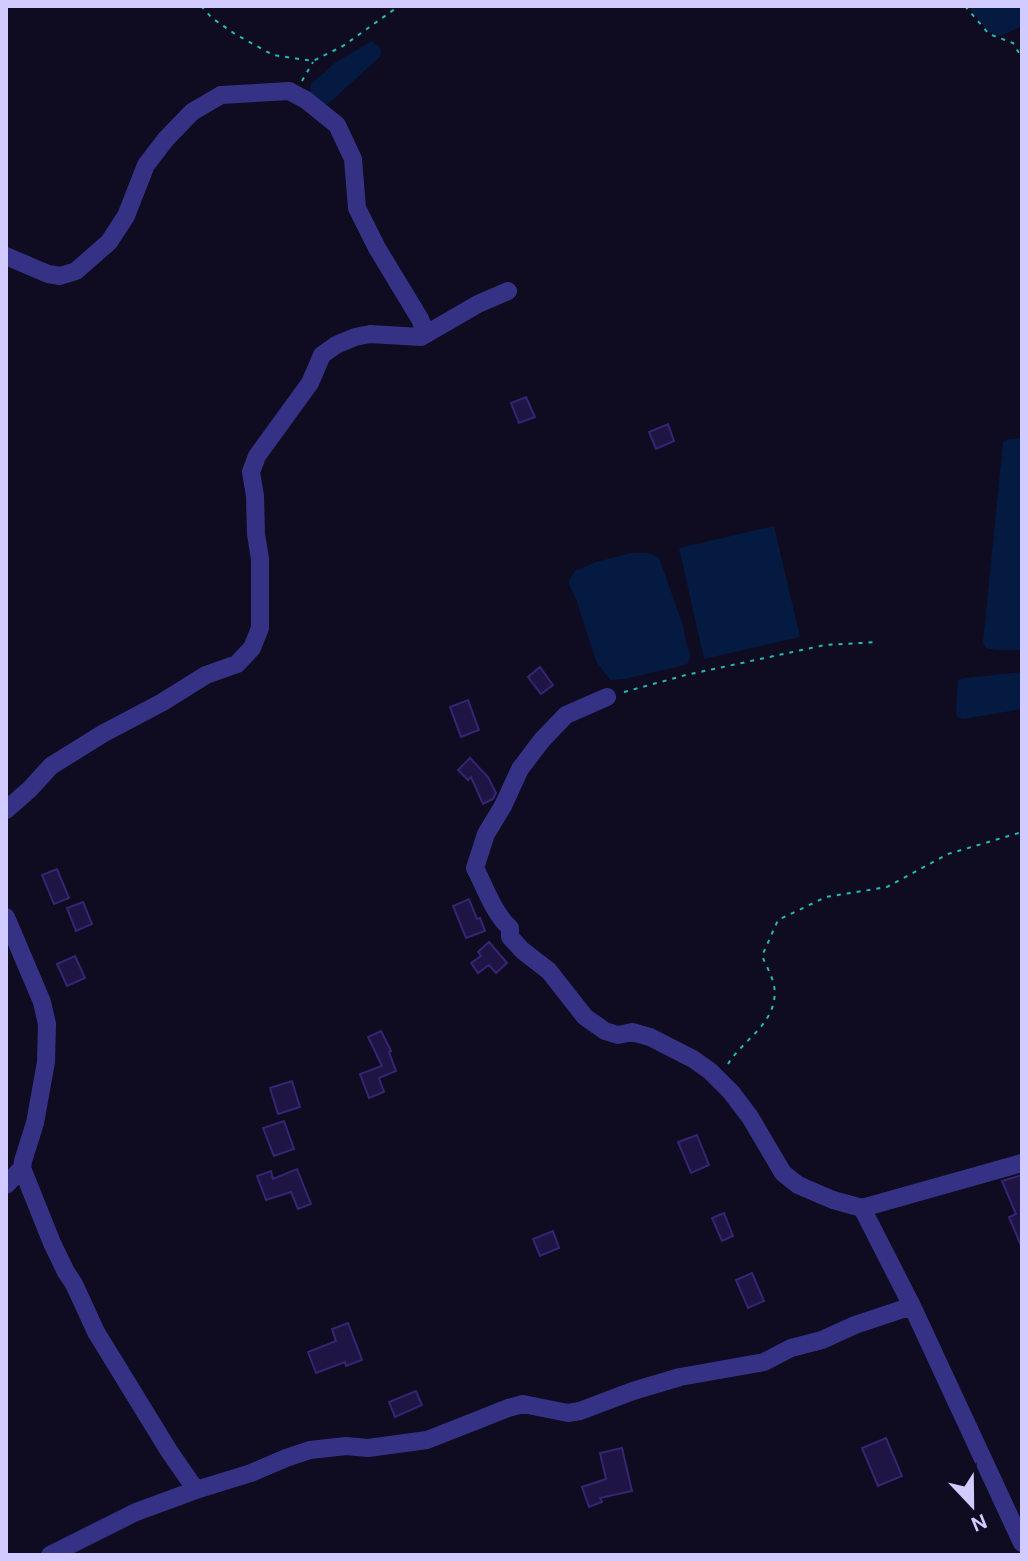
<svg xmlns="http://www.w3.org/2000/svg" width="1028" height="1561" font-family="Karla,sans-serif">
<rect width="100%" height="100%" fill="#0f0b21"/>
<!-- water -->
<path fill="#051a40" d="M968 6H1022V26L1001 36 989 32Z
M372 41C379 46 383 49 380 57L329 103 321 106 310 92 311 84 336 62Z
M1022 438V650H995L986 648 983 642 1003 442 1009 439Z
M774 526 800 637 704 659 679 548Z
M631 553H648L659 558 683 625 686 642 691 656 688 663 685 665 625 679 610 680 596 661 576 599 568 582 575 571 596 562Z
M1022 672V709L963 719 959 718 956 715 958 680 964 678Z"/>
<!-- building -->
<path fill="#1f1544" stroke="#352572" stroke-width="2" d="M526 397 535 417 519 423 511 403Z
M668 424 674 441 656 449 649 432Z
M540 667 553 685 541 694 528 677Z
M468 700 479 730 461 737 450 707Z
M470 758 488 777 496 793 493 799 483 804 471 777 468 780 458 770Z
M57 869 69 898 54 904 42 875Z
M469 899 477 919 480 918 485 931 466 938 453 906Z
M83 902 92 924 76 931 67 908Z
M489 942 507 963 496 973 489 965 478 973 471 963 481 956 478 952Z
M75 956 85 978 67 986 57 964Z
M381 1031 391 1051 389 1052 396 1071 379 1078 384 1092 369 1098 360 1074 382 1066 368 1037Z
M292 1081 300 1107 278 1114 270 1088Z
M284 1121 294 1149 274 1156 263 1128Z
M697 1135 709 1165 691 1173 678 1142Z
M297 1169 311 1204 298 1209 291 1192 266 1200 257 1176 271 1171 273 1179Z
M1022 1175V1248L1009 1217 1016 1214 1002 1181Z
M724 1213 733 1236 722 1241 712 1218Z
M553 1231 559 1248 540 1256 533 1239Z
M752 1273 764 1301 748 1308 736 1280Z
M348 1323 362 1360 346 1366 345 1362 316 1373 308 1352 336 1341 332 1329Z
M416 1391 422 1405 395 1417 389 1402Z
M886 1438 902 1476 878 1486 862 1448Z
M622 1448 632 1491 600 1498 602 1502 589 1507 582 1487 606 1479 600 1453Z"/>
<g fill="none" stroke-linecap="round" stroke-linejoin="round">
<!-- path -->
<path stroke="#23bcb4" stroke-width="2" stroke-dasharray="4 6" stroke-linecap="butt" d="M201 6 212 18 235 34 273 55 313 61 343 46 399 6
M965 6 989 34 1013 43 1022 58
M302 81 313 62
M624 692 686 675 825 645 878 642
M728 1064C744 1038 780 1022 774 985 772 976 766 965 762 956L778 920 826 897 887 887 948 854 1022 832"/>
<!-- minor -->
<path stroke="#353285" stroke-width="18" d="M6 256 48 274 60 276 76 271 109 242 126 216 146 165 166 139 192 112 221 95 289 91 306 100 337 125 353 159 357 208 377 248 420 319 426 334
M607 697 566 715 542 740 520 769 503 806 486 834 475 868C485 887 494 914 510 928V937L523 951 549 971 585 1017 605 1031 618 1035 632 1032 650 1037 693 1059 710 1071 731 1092 750 1117 783 1173 798 1185 833 1200 862 1208 912 1306
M6 810 30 789 51 766 104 733 161 703 206 675 237 664 252 648 260 628V559L256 534 255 496 251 472 257 456 310 383 322 355 336 345 355 337 370 334 421 337 478 304 508 291
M6 917 42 1002 47 1024 46 1062 35 1123 23 1161 22 1168 6 1185
M22 1168 52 1243 66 1272 74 1284 96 1332 169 1451 196 1490
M862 1208 1022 1163
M50 1555 136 1512 196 1490 251 1473 286 1458 310 1450 346 1446 368 1448 427 1440 508 1408 523 1404 568 1413 580 1411 633 1391 680 1377 764 1362 791 1348 822 1340 855 1325 912 1306 1022 1543"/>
</g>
<!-- border -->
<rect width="1028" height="1561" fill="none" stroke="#d2cbff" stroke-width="16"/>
<!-- north arrow -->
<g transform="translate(972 1505) rotate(158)" stroke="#0f0b21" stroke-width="6" paint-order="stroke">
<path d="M0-6L14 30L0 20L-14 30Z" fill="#d2cbff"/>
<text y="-12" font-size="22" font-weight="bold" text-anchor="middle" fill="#d2cbff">N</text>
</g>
</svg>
